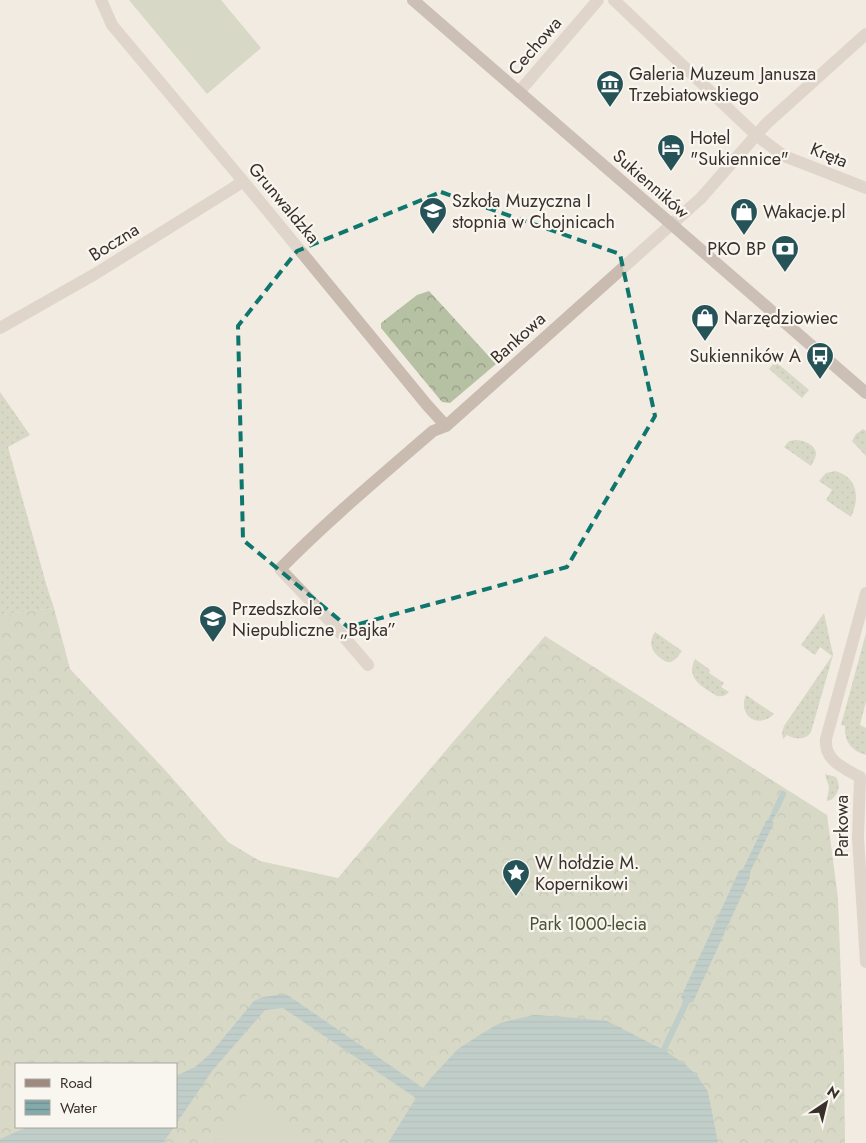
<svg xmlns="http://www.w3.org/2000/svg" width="866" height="1143" font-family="Jost,sans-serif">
<defs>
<pattern id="grass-dots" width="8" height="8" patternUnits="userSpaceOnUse" patternTransform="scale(1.25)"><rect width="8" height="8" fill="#b6c0a3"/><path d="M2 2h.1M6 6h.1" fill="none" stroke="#959c85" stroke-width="1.8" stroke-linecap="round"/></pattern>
<pattern id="forest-crowns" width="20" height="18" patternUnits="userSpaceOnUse" patternTransform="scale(1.25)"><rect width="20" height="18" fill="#b6c0a3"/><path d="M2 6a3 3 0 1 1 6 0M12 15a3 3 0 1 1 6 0" fill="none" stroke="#959c85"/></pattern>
<pattern id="water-rules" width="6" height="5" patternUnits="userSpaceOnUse" patternTransform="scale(1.25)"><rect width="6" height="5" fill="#84aaac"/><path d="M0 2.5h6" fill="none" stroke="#6d8b8c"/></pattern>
</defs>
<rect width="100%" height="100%" fill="#f2ebe2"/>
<!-- grass -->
<path fill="url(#grass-dots)" d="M776 362 809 390 802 398 769 369 774 363Z
M0 392 30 435 8 447 47 587 54 608 0 615Z
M863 429 866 431V456L852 441 856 434Z
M795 440C803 440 815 444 816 453 816 458 813 462 811 466L784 447 789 441Z
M835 471C858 477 860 498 851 517L826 500 832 490 819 481 826 473Z
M824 613 833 655 811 732C806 740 795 740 787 735L783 739 782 733 784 726 832 656 820 647 815 655 801 645Z
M655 632 682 651C679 655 675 661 670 662 666 663 662 659 659 657 650 650 649 641 655 632Z
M866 633V701L860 725 866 728V755C851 751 844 741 845 726L841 725Z
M695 659 709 669 710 671 709 673 724 683 721 687 729 692C725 696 723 697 717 696 703 687 685 679 695 659Z
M746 695 774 714C758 730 737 715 746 695Z
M825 774 836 777C841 786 839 793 831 800L827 801 829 787Z"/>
<!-- forest -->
<path fill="url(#forest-crowns)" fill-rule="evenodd" d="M429 291 496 364 450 403 442 402 381 328V323L417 295Z
M54 608 70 669 166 771 228 842 260 861 338 878 453 742 545 636 827 815 838 898 844 1065 845 1143H0V615ZM16 1064H176V1127H16Z"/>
<!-- garden -->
<path fill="#b6c0a3" d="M129 0H221L261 48 207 94Z
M251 1090 308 1143H214Z"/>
<!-- water -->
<path fill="url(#water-rules)" d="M777 802 781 804 772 822 774 823 750 872V877L693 1002 688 1003 686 1006 682 1004 683 1001 681 997 739 871 743 869 766 821 768 820Z
M286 994 423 1088 430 1079 458 1049 478 1036 500 1023 534 1015 565 1017 607 1021 664 1050 687 1066 698 1077 708 1092 718 1143H388L416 1098 283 1008 265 1010 212 1071 176 1124V1076L195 1067 210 1054 254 1001 263 997Z
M27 1127H174L163 1143H0V1139Z"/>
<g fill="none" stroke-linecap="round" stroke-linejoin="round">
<!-- stream -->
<path stroke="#84aaac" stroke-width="6" d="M775 811 783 794
M664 1049 688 999"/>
<!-- street -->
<path stroke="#c9bbaf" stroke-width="12" d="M101 0 112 25 243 181 427 405 446 426
M614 0 756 135 784 156 866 188
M519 92 598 0
M0 328 95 274 233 188 243 181
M866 593 826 739C824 761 844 768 860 777L858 838 866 962
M368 665 332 623 280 569C328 520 381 476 433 431L446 426 701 198 766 124 866 34"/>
<!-- secondary -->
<path stroke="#9d8b80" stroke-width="12" d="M413 0 866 393"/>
</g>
<!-- marked area -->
<path d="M0 0H866V1143H0ZM441 192 620 254 655 416 567 567 348 627 243 540 238 326 297 251Z" fill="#f2ebe2" fill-opacity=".55" fill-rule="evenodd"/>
<path fill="none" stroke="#0f766e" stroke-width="4" stroke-dasharray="10 6" stroke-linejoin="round" d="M441 192 620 254 655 416 567 567 348 627 243 540 238 326 297 251Z"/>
<!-- icons -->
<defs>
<symbol id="museum-pin" viewBox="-11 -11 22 30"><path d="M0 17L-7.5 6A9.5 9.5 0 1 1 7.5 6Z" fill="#255357" stroke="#f9f5ef"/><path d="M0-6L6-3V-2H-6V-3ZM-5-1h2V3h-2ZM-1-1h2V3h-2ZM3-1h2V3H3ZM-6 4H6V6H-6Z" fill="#fff"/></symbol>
<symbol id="hotel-pin" viewBox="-11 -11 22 30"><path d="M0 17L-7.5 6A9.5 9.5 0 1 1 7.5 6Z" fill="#255357" stroke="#f9f5ef"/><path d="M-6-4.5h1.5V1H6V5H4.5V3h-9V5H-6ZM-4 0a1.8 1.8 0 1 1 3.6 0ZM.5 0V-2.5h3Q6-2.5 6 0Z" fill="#fff"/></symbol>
<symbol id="school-pin" viewBox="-11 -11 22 30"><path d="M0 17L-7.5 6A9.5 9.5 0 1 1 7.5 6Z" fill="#255357" stroke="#f9f5ef"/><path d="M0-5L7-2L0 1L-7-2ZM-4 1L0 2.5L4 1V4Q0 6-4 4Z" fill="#fff"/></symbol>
<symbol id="shop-pin" viewBox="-11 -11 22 30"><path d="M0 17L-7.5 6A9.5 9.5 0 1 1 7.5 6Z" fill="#255357" stroke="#f9f5ef"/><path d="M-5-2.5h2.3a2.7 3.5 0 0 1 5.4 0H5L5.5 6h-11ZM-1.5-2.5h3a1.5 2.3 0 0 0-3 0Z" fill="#fff"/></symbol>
<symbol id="bank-pin" viewBox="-11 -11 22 30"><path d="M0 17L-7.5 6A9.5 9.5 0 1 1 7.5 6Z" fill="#255357" stroke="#f9f5ef"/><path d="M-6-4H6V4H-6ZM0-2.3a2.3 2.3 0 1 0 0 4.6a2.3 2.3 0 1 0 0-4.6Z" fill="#fff"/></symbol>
<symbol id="bus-pin" viewBox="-11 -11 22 30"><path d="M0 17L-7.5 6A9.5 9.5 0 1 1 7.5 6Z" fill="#255357" stroke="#f9f5ef"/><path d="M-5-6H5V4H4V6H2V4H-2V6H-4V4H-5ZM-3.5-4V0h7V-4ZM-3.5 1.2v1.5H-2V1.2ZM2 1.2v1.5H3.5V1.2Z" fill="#fff"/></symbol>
<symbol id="sight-pin" viewBox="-11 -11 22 30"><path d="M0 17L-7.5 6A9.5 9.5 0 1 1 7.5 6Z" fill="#255357" stroke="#f9f5ef"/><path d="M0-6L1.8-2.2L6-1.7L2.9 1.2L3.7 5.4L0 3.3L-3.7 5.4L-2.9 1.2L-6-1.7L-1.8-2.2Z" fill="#fff"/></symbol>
</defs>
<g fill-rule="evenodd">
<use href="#museum-pin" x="594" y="68" width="32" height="43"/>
<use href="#hotel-pin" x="655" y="132" width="32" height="43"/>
<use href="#school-pin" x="417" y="195" width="32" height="43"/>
<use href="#shop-pin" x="728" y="196" width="32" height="43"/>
<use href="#bank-pin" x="769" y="233" width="32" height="43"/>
<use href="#shop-pin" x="689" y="302" width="32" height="43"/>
<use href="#bus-pin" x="804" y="340" width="32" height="43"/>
<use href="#school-pin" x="197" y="603" width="32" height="43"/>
<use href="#sight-pin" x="500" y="857" width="32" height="43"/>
</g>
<g text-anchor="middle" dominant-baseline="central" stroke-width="4.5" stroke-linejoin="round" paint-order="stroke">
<!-- street labels -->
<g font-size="18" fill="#39302c" stroke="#f9f5ef">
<text transform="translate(535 46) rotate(-49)">Cechowa</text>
<text transform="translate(829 155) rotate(22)">Kręta</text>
<text transform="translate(651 184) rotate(41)">Sukienników</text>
<text transform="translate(284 203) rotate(50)">Grunwaldzka</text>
<text transform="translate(114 242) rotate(-32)">Boczna</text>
<text transform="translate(518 338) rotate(-42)">Bankowa</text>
<text transform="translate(842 826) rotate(-90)">Parkowa</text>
</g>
<!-- poi labels -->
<g font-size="18" fill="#39302c" stroke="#f9f5ef" text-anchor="start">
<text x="629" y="74">Galeria Muzeum Janusza<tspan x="629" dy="21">Trzebiatowskiego</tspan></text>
<text x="690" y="138">Hotel<tspan x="690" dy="21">"Sukiennice"</tspan></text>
<text x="452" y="201">Szkoła Muzyczna I<tspan x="452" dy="21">stopnia w Chojnicach</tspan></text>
<text x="763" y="212">Wakacje.pl</text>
<text x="766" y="249" text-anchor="end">PKO BP</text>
<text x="724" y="318">Narzędziowiec</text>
<text x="801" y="356" text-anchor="end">Sukienników A</text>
<text x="232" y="609">Przedszkole<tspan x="232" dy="21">Niepubliczne „Bajka”</tspan></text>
<text x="535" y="863">W hołdzie M.<tspan x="535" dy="21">Kopernikowi</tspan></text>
</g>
<!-- park labels -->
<g font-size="18" fill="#485532" stroke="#f9f5ef">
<text x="588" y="924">Park 1000-lecia</text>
</g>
</g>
<!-- legend -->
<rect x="15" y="1063" width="162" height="65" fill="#f9f5ef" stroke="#aca6a1"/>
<rect x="25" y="1079" width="25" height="8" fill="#9d8b80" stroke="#aca6a1"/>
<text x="60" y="1088" font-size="15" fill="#39302c">Road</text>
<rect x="25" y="1100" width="25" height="15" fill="url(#water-rules)" stroke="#aca6a1"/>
<text x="60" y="1113" font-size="15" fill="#39302c">Water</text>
<!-- north arrow -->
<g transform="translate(826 1103) rotate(35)" stroke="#f9f5ef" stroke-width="4" paint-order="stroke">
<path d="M0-4L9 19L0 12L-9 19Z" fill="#39302c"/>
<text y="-8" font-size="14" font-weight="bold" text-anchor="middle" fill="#39302c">N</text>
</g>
</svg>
